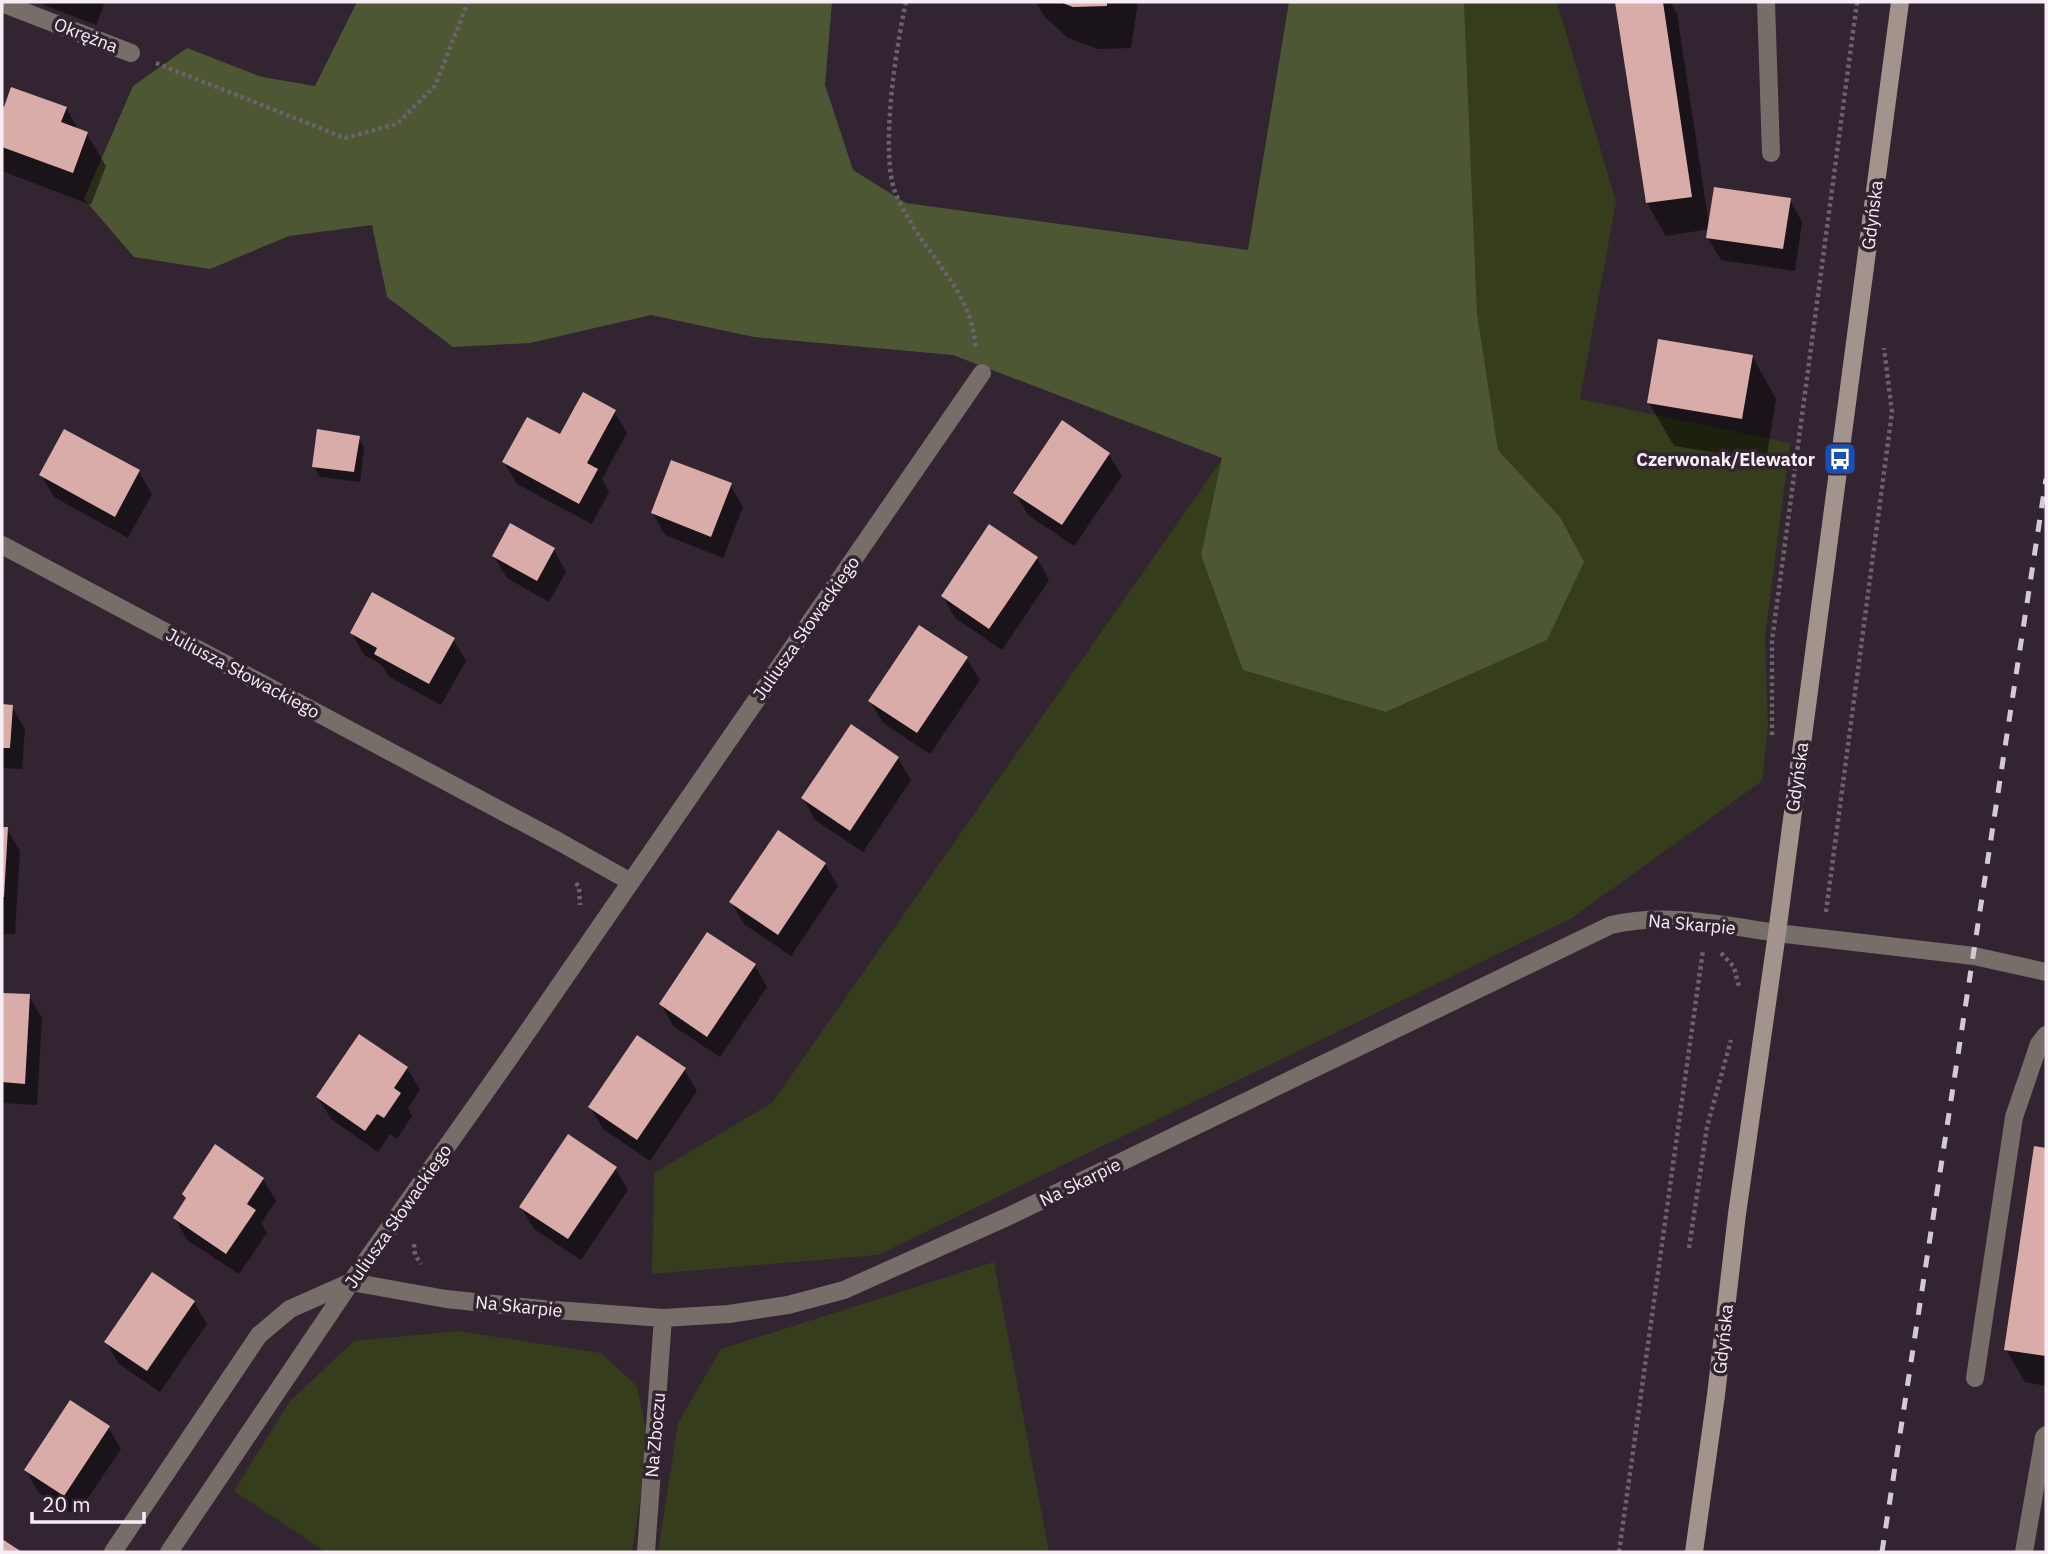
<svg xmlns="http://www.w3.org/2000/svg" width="2048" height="1554" font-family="'IBM Plex Sans',sans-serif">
<rect width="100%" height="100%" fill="#322431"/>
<!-- green -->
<path fill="#353d1d" d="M1464 2H1557L1616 202 1580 399 1790 443 1765 637 1768 726 1762 781 1572 918 878 1255 652 1274 654 1173 772 1103 1223 458 1201 555 1386 712 1547 640 1560 517 1498 450 1477 313Z
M994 1262 1049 1552H658L678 1423 721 1349Z
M458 1331 601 1353 637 1386 649 1445 632 1552H326L234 1491 290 1401 354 1341Z"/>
<!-- forest -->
<path fill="#4d5734" d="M357 2H832L825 85 853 170 906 203 1248 250 1289 2H1464L1477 313 1498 450 1560 517 1584 562 1547 640 1386 712 1243 670 1201 555 1222 458 953 355 754 337 651 315 530 343 453 347 387 297 372 225 289 236 210 269 134 257 84 199 133 86 187 48 262 77 315 86Z"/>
<!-- shadow -->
<path fill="#0007" d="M42 2H105L96 25 44 5Z
M1036 2H1138L1131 48 1098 49 1068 38 1044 16Z
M1617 2H1670L1677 14 1709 225 1790 200 1802 222 1795 271 1721 260 1708 238 1710 229 1666 236 1647 203Z
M2 108H66L79 131 87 134 106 166 91 205 2 171Z
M1752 356 1776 399 1766 461 1674 446 1649 403Z
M614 411 627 433 602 479 609 492 592 524 517 484 504 462Z
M1062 423 1109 455 1122 476 1074 546 1028 515 1015 493Z
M65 432 139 472 152 494 128 538 54 497 41 475Z
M358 437 364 448 360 482 320 477 314 466Z
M730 485 743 507 723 558 665 535 653 513Z
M554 550 566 572 549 602 507 578 494 556Z
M1037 558 1049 580 1002 650 955 618 943 596Z
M352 633 453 639 466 661 441 705 388 676 382 665 364 655Z
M967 659 980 680 930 754 883 723 870 701Z
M2 706 12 707 25 729 22 769 2 768Z
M898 758 911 780 863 852 815 820 803 798Z
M2 828 7 829 20 851 15 934H2Z
M825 864 838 886 791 956 744 924 731 902Z
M755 966 767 987 720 1057 673 1026 661 1004Z
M2 994 29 996 42 1018 37 1105 2 1103Z
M407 1068 420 1090 408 1108 412 1116 397 1139 390 1134 378 1152 331 1119 318 1098Z
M684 1069 697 1091 650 1161 603 1129 590 1107Z
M2035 1148 2046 1150V1386L2025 1382 2006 1350Z
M615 1168 628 1190 581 1260 534 1229 521 1207Z
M263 1179 276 1201 261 1223 267 1233 239 1274 187 1240 175 1218 187 1200 184 1194Z
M194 1302 207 1324 160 1392 119 1364 106 1342Z
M108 1427 121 1449 76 1516 38 1492 26 1470Z"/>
<!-- building -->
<path fill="#daaca9" d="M1060 2H1107V6L1073 7Z
M1615 2H1663L1692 197 1646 203Z
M11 87 67 107 61 122 88 132 73 173 2 147V106L4 107Z
M1714 187 1791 198 1783 249 1706 238Z
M1658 339 1753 355 1742 419 1647 403Z
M583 392 616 410 587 463 598 469 579 504 502 462 527 417 560 434Z
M1062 420 1110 453 1062 525 1013 493Z
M64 429 140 470 115 517 39 475Z
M317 429 360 436 354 472 312 467Z
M671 460 732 483 711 537 651 513Z
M510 523 555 548 537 581 492 556Z
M989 524 1038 557 989 629 941 596Z
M372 592 455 638 429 684 374 654 377 648 350 633Z
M919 625 968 657 917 733 868 701Z
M2 704 13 705 10 748H2Z
M851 724 899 757 850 831 801 798Z
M2 827H8L4 897H2Z
M778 830 826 863 778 935 729 902Z
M707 932 756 964 707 1037 659 1004Z
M2 993 30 994 25 1084 2 1082Z
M359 1034 408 1067 394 1088 401 1093 384 1118 377 1114 365 1131 316 1097Z
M637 1035 686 1068 637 1140 588 1107Z
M568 1134 617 1167 568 1239 519 1207Z
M215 1144 264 1178 247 1204 256 1210 226 1254 173 1218 186 1198 182 1194Z
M2034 1146 2046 1148V1356L2004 1350Z
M152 1272 195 1301 147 1371 104 1342Z
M70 1400 110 1426 64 1496 24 1470Z
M2 1539 22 1552H2Z"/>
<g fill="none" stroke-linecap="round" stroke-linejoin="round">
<!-- path -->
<path stroke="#6d616c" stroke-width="4.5" stroke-dasharray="3.5 3.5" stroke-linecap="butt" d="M906 2C896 47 880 150 895 192 898 200 903 209 907 216 925 249 953 276 967 311 972 322 974 335 976 347
M156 63 345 138 397 124 435 86 468 2
M1772 735V641L1857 2
M576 883 579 887 580 905
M1826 912 1892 412 1884 348
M1721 953 1734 967 1739 987
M414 1244 415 1255 421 1264
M1689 1248 1707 1127 1731 1040
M1619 1552 1703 950"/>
<!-- lane -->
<path stroke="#776d69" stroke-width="18" d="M1766 2 1771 153
M1777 933 1974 956 2046 972
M1975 1378 2014 1117 2039 1044 2046 1035
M113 1552 259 1335 290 1309 351 1282
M2024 1552 2044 1437 2046 1435"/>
<!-- street -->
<path stroke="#776d69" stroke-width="18" d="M2 3 131 53
M2 545 558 841 631 882
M351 1282 446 1299 542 1309 663 1318 729 1314 788 1305 844 1290 1007 1217 1611 925C1667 912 1721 925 1777 933
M169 1552 351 1282 508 1060 982 373
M646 1552 663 1318"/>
<!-- secondary -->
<path stroke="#a3938d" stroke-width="18" d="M1694 1552 1716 1395 1737 1214 1777 933 1900 2"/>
<!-- rail -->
<path stroke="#d4cad3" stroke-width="5" stroke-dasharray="12 12" stroke-linecap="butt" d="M1882 1552 2046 479"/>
</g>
<!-- icons -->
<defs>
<symbol id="bus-square" viewBox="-11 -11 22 22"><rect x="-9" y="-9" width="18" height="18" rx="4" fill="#1a4fb4" stroke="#322431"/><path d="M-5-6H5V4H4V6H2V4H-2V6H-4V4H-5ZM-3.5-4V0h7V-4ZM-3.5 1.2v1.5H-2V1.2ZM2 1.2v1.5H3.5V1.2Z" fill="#fff"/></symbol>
</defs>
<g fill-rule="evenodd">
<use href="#bus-square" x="1821" y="440" width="38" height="38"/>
</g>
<g text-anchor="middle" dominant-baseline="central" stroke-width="7" stroke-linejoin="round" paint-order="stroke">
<!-- street labels -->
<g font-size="18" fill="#f6edf5" stroke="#322431">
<text transform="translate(86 35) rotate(21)">Okrężna</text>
<text transform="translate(1872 215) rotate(-83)">Gdyńska</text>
<text transform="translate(806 628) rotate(-55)">Juliusza Słowackiego</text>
<text transform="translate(243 673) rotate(28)">Juliusza Słowackiego</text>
<text transform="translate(1797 777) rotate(-82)">Gdyńska</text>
<text transform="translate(1692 924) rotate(5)">Na Skarpie</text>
<text transform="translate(1080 1182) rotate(-26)">Na Skarpie</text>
<text transform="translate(398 1216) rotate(-55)">Juliusza Słowackiego</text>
<text transform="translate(519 1306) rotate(6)">Na Skarpie</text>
<text transform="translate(1723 1339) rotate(-84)">Gdyńska</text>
<text transform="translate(655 1435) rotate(-85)">Na Zboczu</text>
</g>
<!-- poi labels -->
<g font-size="18" font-weight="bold" fill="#f6edf5" stroke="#322431" text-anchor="end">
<text x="1815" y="459">Czerwonak/Elewator</text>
</g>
</g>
<!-- border -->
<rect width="2048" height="1554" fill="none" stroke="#f6edf5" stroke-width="7"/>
<!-- scale -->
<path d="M32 1512v10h112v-10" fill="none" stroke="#f6edf5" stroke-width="3.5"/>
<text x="42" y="1512" font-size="21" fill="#f6edf5" stroke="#322431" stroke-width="5" paint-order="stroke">20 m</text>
</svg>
